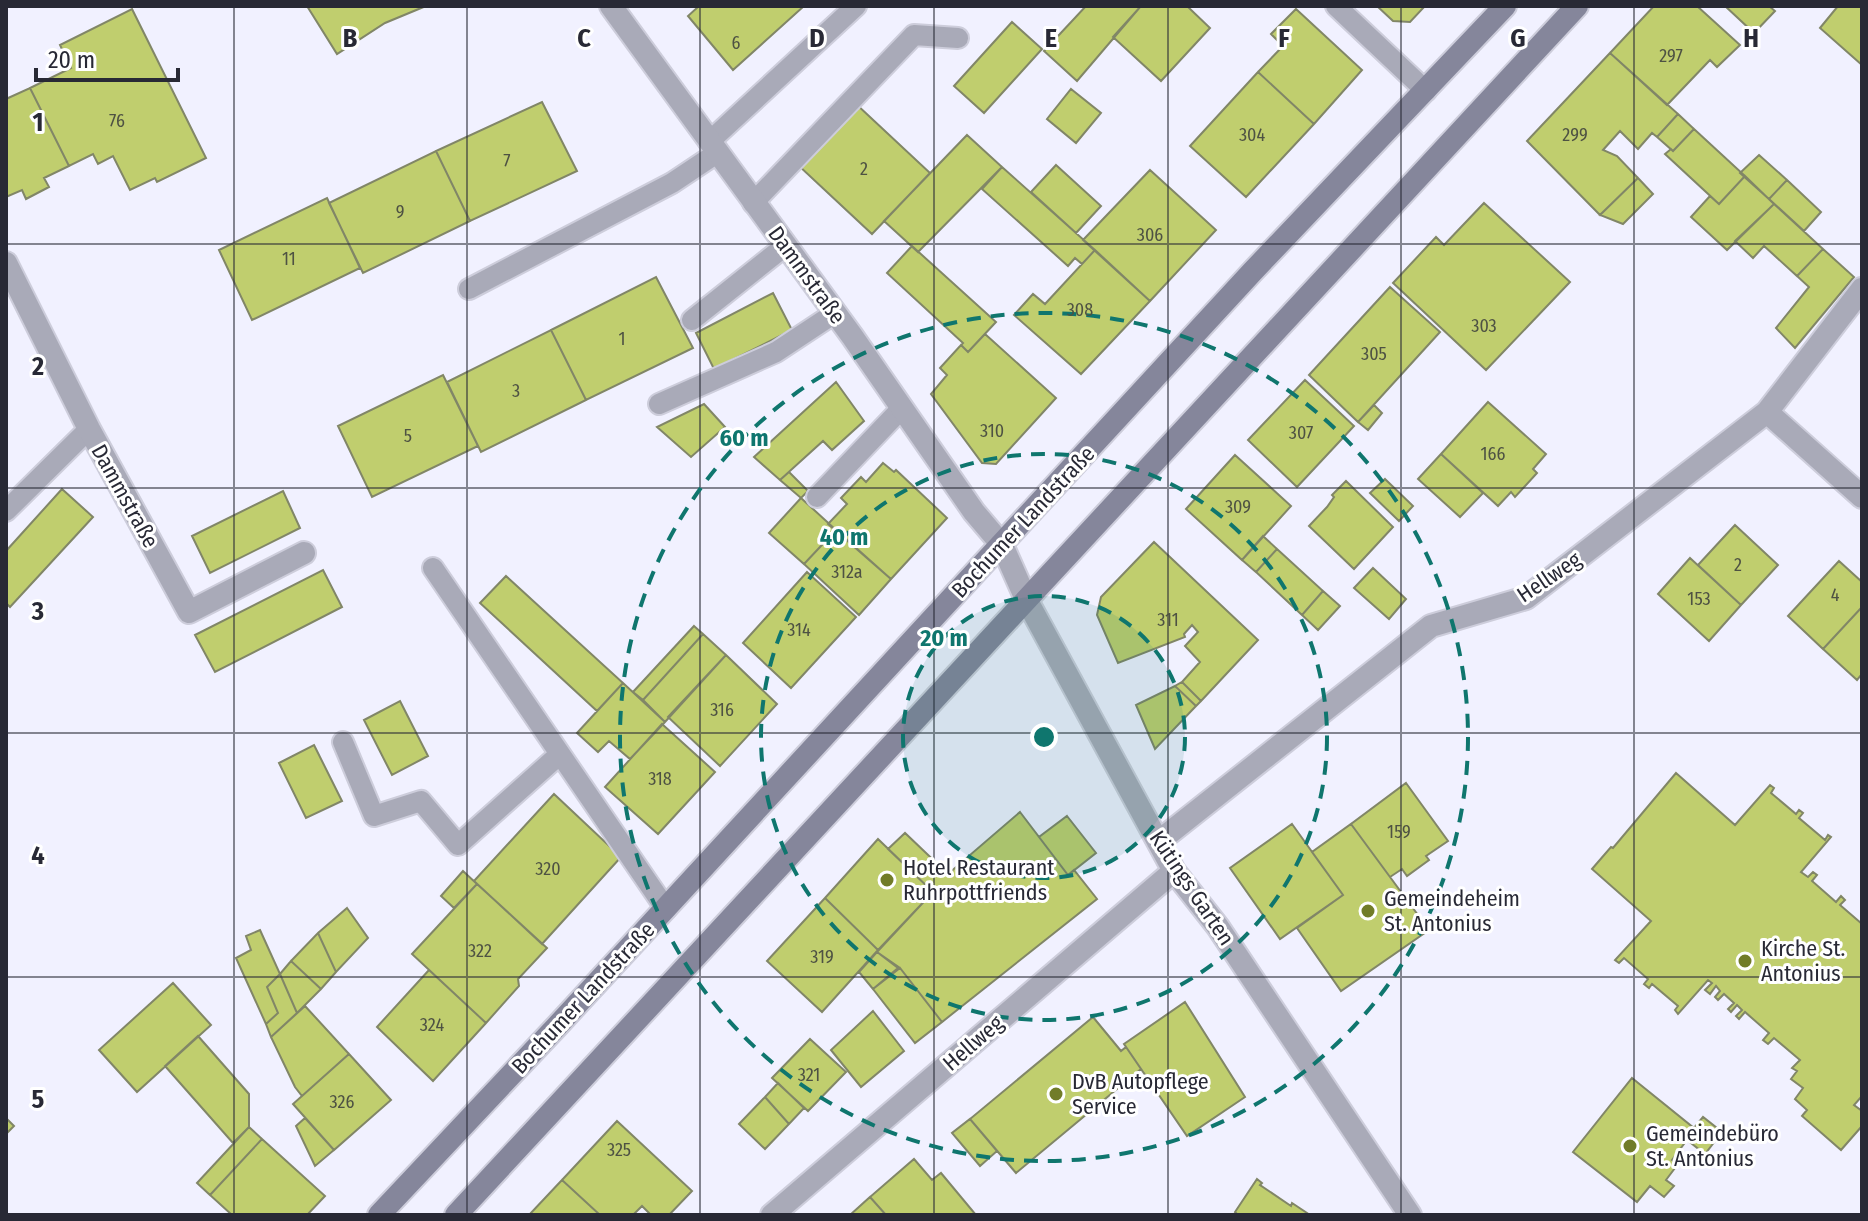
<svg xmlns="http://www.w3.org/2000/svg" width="1868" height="1221" font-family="'Fira Sans Condensed',sans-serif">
<rect width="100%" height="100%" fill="#f1f1ff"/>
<!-- building -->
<path fill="#c0ce6e" stroke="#818667" stroke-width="2" d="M307 6H426L385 23 337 54Z
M699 6H804L733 70 688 16Z
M1086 6H1141L1077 81 1044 51Z
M1141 6H1187L1210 28 1161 81 1113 37Z
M1377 6H1425L1410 22 1393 21Z
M1654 6H1697L1740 45 1717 67 1710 60 1667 105 1610 53Z
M1725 6H1769L1775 11 1754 33Z
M1838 6H1862V65L1820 28Z
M132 9 206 158 157 182 155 178 130 190 113 156 98 164 93 154 69 166 30 88 71 68 60 45Z
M1296 9 1362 70 1314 124 1258 72 1283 46 1271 34Z
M1012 22 1042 49 984 113 954 86Z
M1610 53 1678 114 1657 137 1652 133 1638 149 1620 131 1603 150 1617 156 1638 178 1600 215 1527 141Z
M1258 72 1314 124 1246 197 1190 146Z
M30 88 69 166 44 178 49 187 26 199 22 190 6 197V99Z
M1071 89 1101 113 1076 143 1047 119Z
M542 102 577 171 470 221 436 151Z
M855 103 930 173 872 234 798 165Z
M1678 114 1694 129 1673 151 1657 137Z
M1694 129 1745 176 1719 204 1665 154 1671 149 1673 151Z
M967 135 1002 167 918 252 884 221Z
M436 151 470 221 363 273 329 203Z
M1759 155 1787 180 1769 199 1740 173Z
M1056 165 1101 206 1076 233 1031 192Z
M1002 167 1095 250 1082 264 1075 258 1068 266 982 189Z
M1150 170 1216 230 1150 301 1083 240Z
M1745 176 1774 204 1727 250 1691 217 1710 196 1719 204Z
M1638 178 1653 194 1623 224 1600 215Z
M1787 180 1821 212 1804 231 1769 199Z
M327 198 360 268 252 320 219 250Z
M1484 203 1570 282 1486 370 1393 283 1436 237 1444 245Z
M1774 204 1823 249 1797 276 1764 246 1753 258 1735 241Z
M912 246 996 322 968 352 961 345 963 343 887 273Z
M1823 249 1854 277 1795 348 1776 328 1809 287 1797 276Z
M1095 250 1150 301 1081 374 1014 315 1033 294 1045 304Z
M656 277 693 348 586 400 551 330Z
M1390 287 1440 332 1358 422 1309 375Z
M773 293 792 330 714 369 696 333Z
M551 330 586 400 481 452 447 382Z
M985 334 1056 398 996 464 982 463 931 394 947 375 940 368 961 345 968 352Z
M443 375 478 446 372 497 338 426Z
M1305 380 1354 426 1297 487 1248 440Z
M836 382 864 421 832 450 823 441 780 480 754 457Z
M1488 402 1546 454 1533 469 1537 473 1515 497 1511 492 1498 506 1441 454Z
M704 404 725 427 691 457 657 427Z
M1374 405 1382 413 1368 430 1358 422Z
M1441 454 1483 493 1460 517 1418 479Z
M1235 455 1291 506 1242 560 1186 509Z
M883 463 894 472 896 470 947 518 891 579 828 524 847 504 841 498 861 477 866 482Z
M789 472 808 491 801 498 780 480Z
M1385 479 1413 506 1399 521 1370 493Z
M1346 481 1393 527 1354 569 1309 526 1327 507 1334 497 1332 495Z
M62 489 93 517 10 607 6 603V551Z
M283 491 300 528 210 573 192 536Z
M801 498 836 530 804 564 769 533Z
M1735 525 1778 565 1741 605 1698 565Z
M836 530 891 579 859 615 804 564Z
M1263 536 1277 549 1256 572 1242 560Z
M1154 542 1258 640 1201 701 1182 682 1200 662 1185 646 1198 632 1192 625 1184 634 1185 637 1118 663 1097 615 1101 597Z
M1277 549 1323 591 1302 615 1256 572Z
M1690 558 1741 605 1709 641 1658 594Z
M1839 561 1862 582V607L1823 649 1788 616Z
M1373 568 1406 599 1389 619 1354 588Z
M323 570 342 607 215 672 195 635Z
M807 572 856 617 791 688 743 643Z
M506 576 623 683 597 711 480 603Z
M1323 591 1340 606 1318 630 1302 615Z
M1862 607V674L1857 680 1823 649Z
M694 626 703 634 643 700 633 692Z
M703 634 726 655 665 722 643 700Z
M726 655 777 704 720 766 668 717Z
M1182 682 1201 701 1196 706 1175 686Z
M623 683 665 722 630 759 609 741 598 752 577 733Z
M1175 686 1196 706 1155 749 1136 705Z
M400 701 428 756 392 775 364 720Z
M662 724 715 772 658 834 605 787Z
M314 745 342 801 306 818 279 763Z
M1676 773 1735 825 1770 785 1774 788 1771 793 1796 814 1799 810 1803 813 1799 818 1825 840 1828 835 1831 837 1801 872 1808 877 1813 872 1817 875 1812 881 1836 902 1841 896 1845 900 1840 905 1862 924V1096L1854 1105 1862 1111V1126L1841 1150 1802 1116 1807 1110 1795 1099 1803 1088 1791 1079 1797 1071 1792 1068 1800 1060 1774 1038 1768 1044 1763 1040 1769 1033 1745 1012 1739 1019 1736 1016 1742 1010 1737 1005 1731 1012 1728 1009 1734 1003 1724 994 1718 1000 1715 997 1720 991 1716 986 1710 994 1705 990 1712 983 1708 980 1678 1014 1675 1010 1678 1006 1652 984 1649 988 1644 984 1648 979 1624 958 1619 963 1615 960 1651 921 1592 869 1611 847 1613 848Z
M1406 783 1448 841 1426 856 1429 860 1407 876 1402 869 1390 877 1351 824Z
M554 794 621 857 542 944 474 881Z
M1020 812 1068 875 1074 870 1097 899 942 1022 900 968 877 952 933 892 888 849 905 833 948 874Z
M1067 816 1096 853 1068 875 1039 837Z
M1292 824 1343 895 1280 939 1230 868Z
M1351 824 1429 930 1341 991 1297 928 1343 895 1312 852Z
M878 839 933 892 878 950 825 898Z
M463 871 477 884 454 908 441 896Z
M477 884 547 948 518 979 519 986 486 1023 412 954Z
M825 898 878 950 822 1012 767 961Z
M347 908 368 938 336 972 318 933Z
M260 930 280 974 267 987 278 1013 266 1024 236 958 251 950 246 936Z
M318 933 336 972 321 989 291 961Z
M877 952 898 968 873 989 859 972Z
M291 961 321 989 297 1013 280 974Z
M900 968 942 1022 915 1043 873 989Z
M429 970 486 1023 433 1081 377 1027Z
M280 974 297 1013 271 1037 266 1024 278 1013 267 987Z
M173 983 211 1025 137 1092 99 1050Z
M1185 1002 1245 1097 1187 1136 1124 1044Z
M305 1006 349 1054 302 1096 295 1087 271 1037Z
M873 1011 904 1051 861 1087 831 1050Z
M1093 1017 1121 1051 1126 1047 1141 1069 1016 1173 970 1119Z
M198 1036 249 1094V1127L233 1143 165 1066Z
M810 1039 846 1072 808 1111 772 1078Z
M349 1054 391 1100 334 1150 293 1104Z
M1632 1078 1694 1128 1703 1117 1722 1132 1705 1154 1687 1140 1672 1160 1678 1164 1666 1180 1674 1186 1664 1197 1650 1186 1637 1202 1573 1152Z
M778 1083 804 1108 789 1124 765 1097Z
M765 1097 789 1124 765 1149 739 1124Z
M6 1118 14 1126 6 1134Z
M305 1118 334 1150 315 1166 296 1126Z
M970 1119 997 1151 980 1166 952 1133Z
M617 1121 692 1191 669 1215H651L642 1206 633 1215H600L562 1180Z
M249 1127 262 1139 210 1195 197 1183Z
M262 1139 325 1196 307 1215H232L210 1195Z
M914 1159 932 1180 941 1173 976 1215H886L870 1197Z
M1257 1179 1262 1183 1260 1185 1291 1206 1292 1203 1310 1215H1238L1235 1212Z
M562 1180 600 1215H529Z
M870 1197 886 1215H850Z"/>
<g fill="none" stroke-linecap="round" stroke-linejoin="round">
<defs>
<path id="service" d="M1336 6 1426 91
M709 142 856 6
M753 203 914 35 958 38
M469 289 672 183 717 153
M692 320 785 246
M659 404 776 352 835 313
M817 497 902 408
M6 511 89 429
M433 568 666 909
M343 742 374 816 421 801 458 845 560 754"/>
<path id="minor" d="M611 6 852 336 974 512 1002 545 1026 599 1174 871 1218 927 1410 1215
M6 263 89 429 189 612 304 553
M1767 412 1862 497
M1158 842 1431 626 1526 598 1767 412 1862 289
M772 1215 1174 871"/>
<path id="secondary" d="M379 1215 557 1026 1253 271 1505 6
M456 1215 1577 6"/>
</defs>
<!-- service casing -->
<use href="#service" stroke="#cdcddb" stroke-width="24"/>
<!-- minor casing -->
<use href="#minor" stroke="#cdcddb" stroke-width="26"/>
<!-- secondary casing -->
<use href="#secondary" stroke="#cdcddb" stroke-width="26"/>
<!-- service -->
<use href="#service" stroke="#a9aab8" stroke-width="20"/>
<!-- minor -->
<use href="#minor" stroke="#a9aab8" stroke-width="22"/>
<!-- secondary -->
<use href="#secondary" stroke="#85869b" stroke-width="22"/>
</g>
<!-- grid -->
<path fill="none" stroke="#282935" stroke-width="2" stroke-opacity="0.55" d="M234 6V1215M467 6V1215M700 6V1215M934 6V1215M1168 6V1215M1401 6V1215M1634 6V1215M6 244H1862M6 488H1862M6 733H1862M6 977H1862"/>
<!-- distance rings -->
<circle cx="1044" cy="737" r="141" fill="#0f766e" fill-opacity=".12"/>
<g fill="none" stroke="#0f766e" stroke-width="4" stroke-dasharray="14 10">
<circle cx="1044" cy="737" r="141"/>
<circle cx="1044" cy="737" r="283"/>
<circle cx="1044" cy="737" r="424"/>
</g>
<!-- markers -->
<g fill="#717c28" stroke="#fff" stroke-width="3">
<circle cx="887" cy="880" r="8"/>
<circle cx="1368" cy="911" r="8"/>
<circle cx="1745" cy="961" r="8"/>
<circle cx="1056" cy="1094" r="8"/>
<circle cx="1630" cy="1146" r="8"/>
</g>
<g text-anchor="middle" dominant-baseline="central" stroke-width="6" stroke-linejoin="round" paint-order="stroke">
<!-- number labels -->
<g font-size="18" fill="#4e5243">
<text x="736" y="43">6</text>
<text x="1671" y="56">297</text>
<text x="117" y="121">76</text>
<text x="1252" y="135">304</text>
<text x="1575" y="135">299</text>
<text x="507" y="161">7</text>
<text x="864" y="169">2</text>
<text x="400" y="212">9</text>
<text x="1150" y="235">306</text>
<text x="289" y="259">11</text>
<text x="1080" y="310">308</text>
<text x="1484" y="326">303</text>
<text x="622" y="339">1</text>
<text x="1374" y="354">305</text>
<text x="516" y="391">3</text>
<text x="992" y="431">310</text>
<text x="1301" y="433">307</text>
<text x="408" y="436">5</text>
<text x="1493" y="454">166</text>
<text x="1238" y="507">309</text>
<text x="1738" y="565">2</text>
<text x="847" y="572">312a</text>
<text x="1835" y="595">4</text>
<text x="1699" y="599">153</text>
<text x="1168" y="620">311</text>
<text x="799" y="630">314</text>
<text x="722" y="710">316</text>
<text x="660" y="779">318</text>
<text x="1399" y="832">159</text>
<text x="548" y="869">320</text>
<text x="480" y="951">322</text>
<text x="822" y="957">319</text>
<text x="432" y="1025">324</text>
<text x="809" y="1075">321</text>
<text x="342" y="1102">326</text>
<text x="619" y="1150">325</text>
</g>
<!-- street labels -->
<g font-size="22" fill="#282935" stroke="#fff">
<text transform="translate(807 275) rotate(54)">Dammstraße</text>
<text transform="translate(125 496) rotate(61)">Dammstraße</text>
<text transform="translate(1023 522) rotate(-47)">Bochumer Landstraße</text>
<text transform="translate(1549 577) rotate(-34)">Hellweg</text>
<text transform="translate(1192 888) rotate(56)">Kütings Garten</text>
<text transform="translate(583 998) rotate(-47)">Bochumer Landstraße</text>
<text transform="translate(973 1043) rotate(-41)">Hellweg</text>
</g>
<!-- poi labels -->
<g font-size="22" fill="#282935" stroke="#fff" text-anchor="start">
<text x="903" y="867">Hotel Restaurant<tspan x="903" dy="25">Ruhrpottfriends</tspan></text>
<text x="1384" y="898">Gemeindeheim<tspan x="1384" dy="25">St. Antonius</tspan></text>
<text x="1761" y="948">Kirche St.<tspan x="1761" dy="25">Antonius</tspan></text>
<text x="1072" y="1081">DvB Autopflege<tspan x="1072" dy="25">Service</tspan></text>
<text x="1646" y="1133">Gemeindebüro<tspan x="1646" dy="25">St. Antonius</tspan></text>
</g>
</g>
<g font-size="26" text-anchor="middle" font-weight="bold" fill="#282935" stroke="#fff" stroke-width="6" stroke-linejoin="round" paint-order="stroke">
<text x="350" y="47">B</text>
<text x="584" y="47">C</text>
<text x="817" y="47">D</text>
<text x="1051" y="47">E</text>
<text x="1284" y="47">F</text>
<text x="1518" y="47">G</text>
<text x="1751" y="47">H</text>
<text x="38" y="131">1</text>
<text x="38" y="375">2</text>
<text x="38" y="620">3</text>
<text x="38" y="864">4</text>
<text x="38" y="1108">5</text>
</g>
<circle cx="1044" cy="737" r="12" fill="#0f766e" stroke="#fff" stroke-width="4"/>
<g font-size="24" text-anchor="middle" font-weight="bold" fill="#0f766e" stroke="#fff" stroke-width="6" stroke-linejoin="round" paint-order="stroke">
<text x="744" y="446">60 m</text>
<text x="844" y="545">40 m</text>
<text x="944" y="646">20 m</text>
</g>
<!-- border -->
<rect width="1868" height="1221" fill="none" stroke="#282935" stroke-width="16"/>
<!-- scale -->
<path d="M36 68v12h142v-12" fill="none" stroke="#282935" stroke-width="4"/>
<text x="48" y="68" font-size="24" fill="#282935" stroke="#ffffff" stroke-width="6" paint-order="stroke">20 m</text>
</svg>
